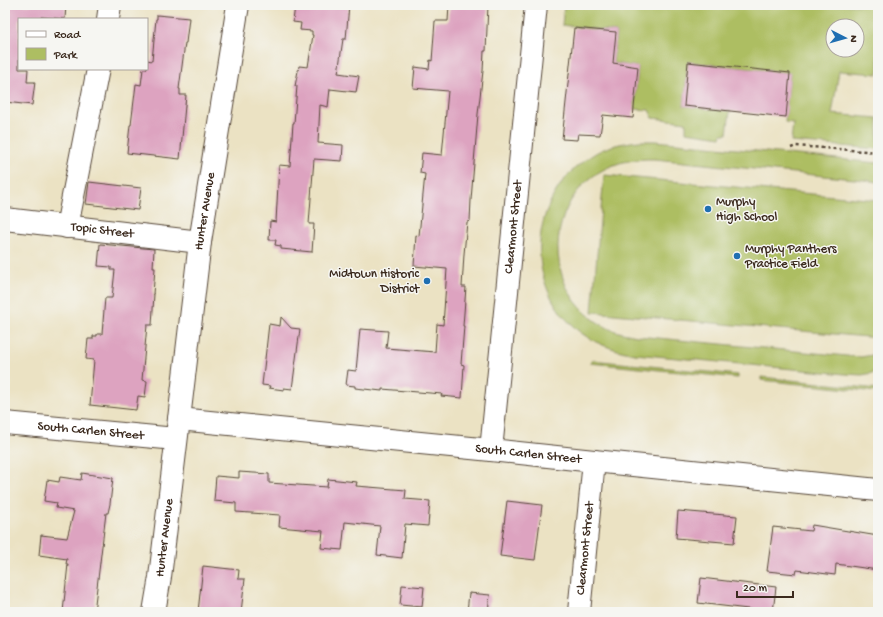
<svg xmlns="http://www.w3.org/2000/svg" width="883" height="617" font-family="'Gochi Hand',sans-serif">
<rect width="100%" height="100%" fill="#f6f6f2"/>
<filter id="ink" filterUnits="userSpaceOnUse"><feTurbulence type="fractalNoise" baseFrequency=".025" numOctaves="2"/><feDisplacementMap in="SourceGraphic" scale="8" xChannelSelector="R" yChannelSelector="G"/><feConvolveMatrix kernelMatrix="1 2 1 2 8 2 1 2 1" color-interpolation-filters="sRGB"/></filter>
<filter id="wash" filterUnits="userSpaceOnUse"><feTurbulence type="fractalNoise" baseFrequency=".012" numOctaves="4" result="noise"/><feDisplacementMap in="SourceGraphic" scale="16" xChannelSelector="R" yChannelSelector="G"/><feGaussianBlur stdDeviation="0.9" result="paint"/><feColorMatrix in="noise" values="0 0 0 0 0 0 0 0 0 0 0 0 0 0 0 0 0 1.4 0 .05"/><feComposite in="paint" operator="in"/></filter>
<g filter="url(#wash)">
<rect width="100%" height="100%" fill="#ebe2c3"/>
<!-- green -->
<path fill="#adbe62" stroke="#747440" fill-rule="evenodd" d="M564 5H878V74L839 71 832 114 878 118V149L791 142 793 123 785 122 790 73 688 62 684 106 730 111 727 134H722L721 137 686 132V122L653 118 649 110 634 109 638 67 613 63 616 32 562 25ZM833 26H857V50H833Z
M639 141H656L878 163V182L864 180 654 159C636 159 618 161 601 171 561 194 547 246 567 288 576 306 592 321 610 329 619 333 628 334 637 336L847 356 861 357 878 354V372L862 375 845 374 635 354C613 350 592 343 575 328 521 280 531 194 591 156 605 146 622 143 639 141Z
M604 175 878 200V338L592 312Z
M591 360 738 375V378L590 363Z
M761 377 878 389V392L761 380Z"/>
<g id="blocks">
<!-- building -->
<path fill="#dda3c0" d="M5 5H66L65 19 41 17V19H19V69H28L27 82H35L32 105 5 102Z
M295 5H349L346 39H343L338 73 359 76 356 92 330 89 328 107 320 105 318 143 343 145 342 161 314 159 309 224H314L312 252 281 249V246L275 245 276 240H269L270 221 276 222 279 165 290 166 293 123H294L297 86H295L299 66 308 67 313 35H312V31L300 30 301 23 293 22Z
M449 5H488L486 51H484L483 71 478 114 471 200 470 221 467 222 464 254 462 287H466L463 326H464L461 364 464 365 462 398 441 396 442 394 382 389V391L355 388V386L346 385 348 370 356 371 360 329 388 331 386 348 435 352 437 324 443 325 447 269 414 266 416 235 419 236 425 174 420 173 422 153 442 155 448 91 413 88 415 67 429 69 430 60 432 61 435 21H448Z
M157 15 189 18 186 43H185L179 89H180V95H186L180 159 127 153 130 125H131L136 84 141 85 143 69H147V60L152 61 156 19H157Z
M574 28 616 32 613 63 638 67 633 118 603 115 600 135 578 134 577 140 562 139Z
M688 62 790 73 786 117 684 106Z
M89 182 141 188 138 210 86 204Z
M100 244 154 249 153 268H155L153 294H154L152 325H147L142 380 147 381 145 397 138 396 136 410 90 405 94 360 86 359 88 339H93V336H97V334H102L105 298H112L115 270H111V267L98 266Z
M281 317 291 328 300 329 292 389 284 388V390L269 388 270 386 262 385 269 324 280 326Z
M239 472 269 474V483L327 487 328 479 357 482 356 486 406 490 405 499 430 501 428 526 405 524 402 558 377 555 380 526 345 522 342 550 321 548 323 531 279 527 280 515 236 512V503L214 501 216 476 239 478Z
M82 473 113 478 110 504 108 513H106L94 612H63L68 564H66L67 559 39 555 41 535 67 538 74 511 56 508 57 503 44 501 47 480 59 482 60 477 81 480Z
M507 501 542 505 535 560 500 556Z
M678 511 737 516 734 543 676 538Z
M812 525 878 536V570L836 564 835 575 797 570 796 574 767 571 773 527 811 531Z
M203 566 239 570 238 579H245L241 612H198Z
M701 578 776 587 773 612 698 603Z
M402 585 424 587 422 607 400 605Z
M469 593 490 595 488 612H467Z"/>
</g>
</g>
<g filter="url(#ink)">
<use href="#blocks" fill-opacity="0" stroke="#554637" stroke-width="1"/>
<g fill="none" stroke-linecap="round" stroke-linejoin="round">
<defs>
<g id="minor">
<path d="M108 19 110 5"/>
<path id="s1" d="M5 219 200 242"/>
<path d="M67 227 98 69"/>
<path id="s2" d="M179 419 491 450 594 461 878 490"/>
<path id="s3" d="M5 423 176 439"/>
<path id="s4" d="M491 450 536 5"/>
<path id="s5" d="M154 612 160 577 179 419 200 242 238 5"/>
<path id="s6" d="M579 612 594 461"/>
</g>
</defs>
<!-- minor casing -->
<use href="#minor" stroke="#554637" stroke-width="24"/>
<!-- path -->
<path stroke="#554637" stroke-width="2.5" stroke-dasharray="3 3" stroke-linecap="butt" d="M791 148 796 146 878 152"/>
<!-- minor -->
<use href="#minor" stroke="#fff" stroke-width="22"/>
</g>
</g>
<!-- markers -->
<g fill="#1f6fb2" stroke="#f6f6f2" stroke-width="1.5">
<circle cx="708" cy="209" r="4"/>
<circle cx="737" cy="256" r="4"/>
<circle cx="427" cy="281" r="4"/>
</g>
<g text-anchor="middle" dominant-baseline="central" stroke-width="3" stroke-linejoin="round" paint-order="stroke">
<!-- poi labels -->
<g font-size="13" fill="#3b2a1e" stroke="#f6f6f2" text-anchor="start">
<text x="716" y="202">Murphy<tspan x="716" dy="15">High School</tspan></text>
<text x="745" y="249">Murphy Panthers<tspan x="745" dy="15">Practice Field</tspan></text>
<text x="419" y="274" text-anchor="end">Midtown Historic<tspan x="419" dy="15">District</tspan></text>
</g>
<!-- street labels -->
<g font-size="13" fill="#3b2a1e" stroke="#f6f6f2">
<text stroke="none"><textPath href="#s5" startOffset="404">Hunter Avenue</textPath></text>
<text stroke="none"><textPath href="#s4" startOffset="224">Clearmont Street</textPath></text>
<text stroke="none"><textPath href="#s1" startOffset="98">Topic Street</textPath></text>
<text stroke="none"><textPath href="#s3" startOffset="86">South Carlen Street</textPath></text>
<text stroke="none"><textPath href="#s2" startOffset="351">South Carlen Street</textPath></text>
<text stroke="none"><textPath href="#s5" startOffset="75">Hunter Avenue</textPath></text>
<text stroke="none"><textPath href="#s6" startOffset="64">Clearmont Street</textPath></text>
</g>
</g>
<!-- margin -->
<rect width="883" height="617" fill="none" stroke="#f6f6f2" stroke-width="20"/>
<!-- legend -->
<rect x="18" y="18" width="130" height="52" fill="#f6f6f2" stroke="#aba49d"/>
<rect x="26" y="31" width="20" height="6" fill="#ffffff" stroke="#aba49d"/>
<text x="54" y="38" font-size="12" fill="#3b2a1e">Road</text>
<rect x="26" y="48" width="20" height="12" fill="#adbe62" stroke="#aba49d"/>
<text x="54" y="58" font-size="12" fill="#3b2a1e">Park</text>
<!-- north arrow -->
<g transform="translate(845 38) rotate(96)"><circle r="19" fill="#f6f6f2" stroke="#aba49d"/>
<path d="M0-3L7 15L0 10L-7 15Z" fill="#1f6fb2"/>
<text y="-6" font-size="11" font-weight="bold" text-anchor="middle" fill="#3b2a1e">N</text>
</g>
<!-- scale -->
<path d="M737 591v6h56v-6" fill="none" stroke="#3b2a1e" stroke-width="2"/>
<text x="743" y="591" font-size="12" fill="#3b2a1e" stroke="#f6f6f2" stroke-width="3" paint-order="stroke">20 m</text>
</svg>
